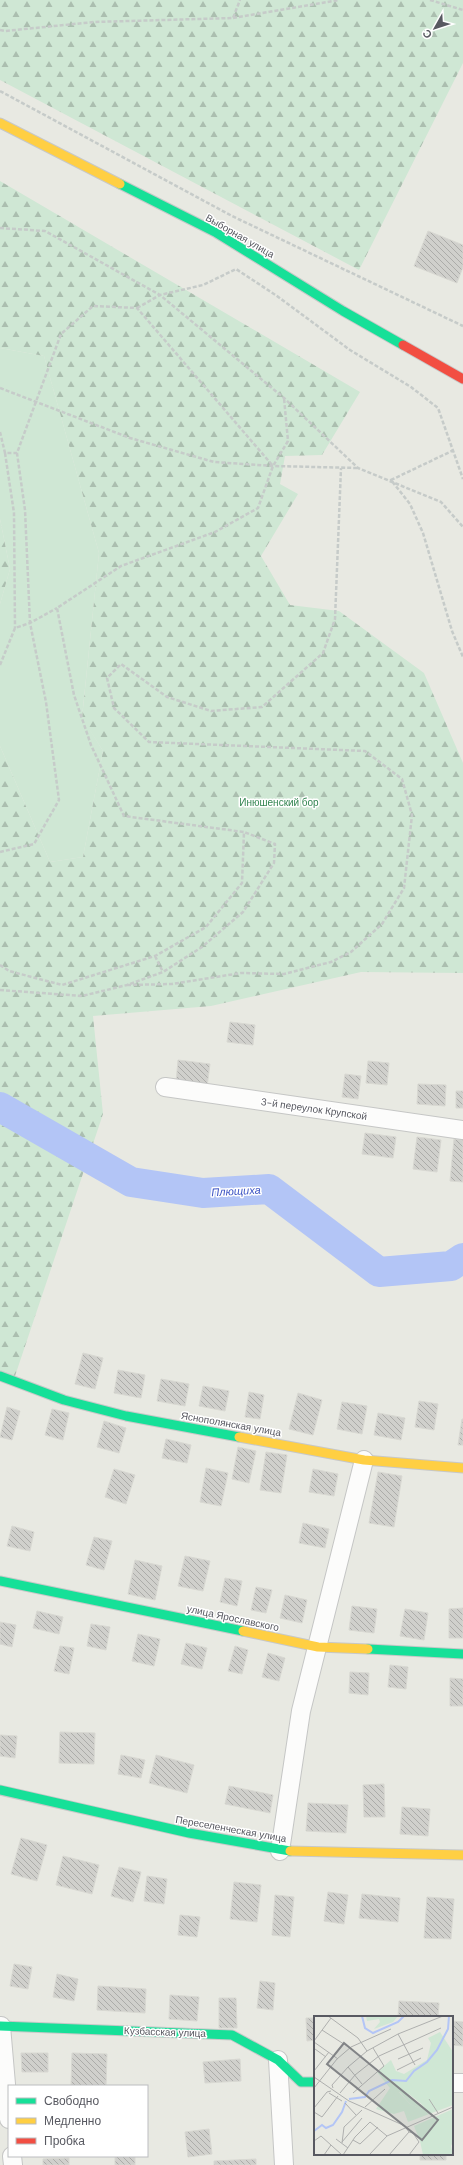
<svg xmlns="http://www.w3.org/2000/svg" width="463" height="2165" font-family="'DM Sans',sans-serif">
<defs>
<pattern id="forest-firs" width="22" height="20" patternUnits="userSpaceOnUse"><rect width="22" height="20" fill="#cfe7d4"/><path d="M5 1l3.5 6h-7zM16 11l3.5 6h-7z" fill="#abbeaf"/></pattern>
<pattern id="building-back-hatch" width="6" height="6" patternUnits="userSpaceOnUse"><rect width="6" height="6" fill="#d0d0cc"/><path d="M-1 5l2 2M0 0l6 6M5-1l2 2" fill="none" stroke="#acaca9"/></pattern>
</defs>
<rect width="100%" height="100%" fill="#e8e9e2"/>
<!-- green -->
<path fill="#cfe7d4" d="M0 348 44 356 99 553 82 717 103 751 83 857 50 862 0 746V604L10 569 0 519Z"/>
<!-- forest -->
<path fill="url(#forest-firs)" d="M0 0H463V63L359 270 0 80Z
M0 181 360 392 322 455 285 456 280 484 298 494 261 556 290 605 339 611 424 673 463 763V973L361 972 211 1006 93 1016 103 1114 14 1379 0 1376V746L50 862 83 857 103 751 82 718 99 553 44 356 0 348Z
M0 519 10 569 0 604Z"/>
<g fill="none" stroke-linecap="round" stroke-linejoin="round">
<!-- river -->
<path stroke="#b3c5f6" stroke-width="30" d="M0 1107 131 1182 203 1193 269 1189 379 1272 451 1266 463 1258"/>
</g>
<!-- building -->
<path fill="url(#building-back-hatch)" stroke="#d8d8d2" d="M428 231 463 245V267L457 283 414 266Z
M230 1022 255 1025 253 1045 227 1042Z
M178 1060 210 1064 207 1087 176 1083Z
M368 1061 389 1063 387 1085 366 1083Z
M345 1074 361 1076 358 1099 342 1097Z
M418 1084 446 1085 445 1106 417 1104Z
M456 1091H463V1108H456Z
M365 1133 396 1137 393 1158 362 1154Z
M417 1137 441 1140 437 1172 413 1169Z
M454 1139 463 1140V1182L450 1181Z
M83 1353 103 1358 95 1389 75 1384Z
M118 1370 145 1375 141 1398 114 1393Z
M161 1379 189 1384 185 1406 157 1401Z
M203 1386 229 1391 225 1411 199 1406Z
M249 1392 264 1395 260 1419 245 1417Z
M298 1393 322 1400 313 1435 289 1429Z
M419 1401 438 1404 434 1430 415 1427Z
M342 1402 367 1406 362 1434 337 1429Z
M7 1407 20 1411 12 1440 0 1437Z
M52 1409 69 1413 63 1440 45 1435Z
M378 1413 405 1418 401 1440 374 1435Z
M462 1419H463V1445H458Z
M104 1421 126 1428 119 1453 97 1447Z
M166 1439 191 1445 187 1463 162 1458Z
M238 1447 256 1451 249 1483 232 1479Z
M266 1452 287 1455 281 1493 260 1490Z
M206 1468 228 1473 221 1506 200 1502Z
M114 1469 135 1475 126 1504 105 1497Z
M313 1469 338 1474 334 1496 309 1492Z
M378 1472 402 1476 394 1527 369 1523Z
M303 1523 329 1529 325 1548 299 1543Z
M12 1526 34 1532 30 1551 7 1546Z
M94 1537 112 1541 104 1570 86 1565Z
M185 1556 210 1561 203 1591 178 1586Z
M135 1560 162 1566 155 1600 128 1594Z
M225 1578 242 1581 237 1606 220 1602Z
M256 1587 272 1590 266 1613 251 1610Z
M285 1595 307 1600 302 1623 280 1618Z
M352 1606 377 1609 374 1633 349 1630Z
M463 1608V1638H449V1609Z
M405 1609 428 1613 424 1640 400 1636Z
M37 1611 63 1617 59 1634 33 1628Z
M0 1622 16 1625 12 1647 0 1644Z
M91 1624 110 1627 106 1650 87 1646Z
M138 1634 160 1639 154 1666 132 1661Z
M186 1643 207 1648 202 1669 181 1664Z
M60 1646 74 1648 69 1674 54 1671Z
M235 1646 248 1650 242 1674 228 1671Z
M268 1653 285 1658 279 1681 262 1677Z
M390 1665 408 1667 406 1689 388 1687Z
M350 1672 369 1673 368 1695 349 1693Z
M450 1678 463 1679V1706H450Z
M60 1732 95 1733 94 1764 59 1763Z
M0 1735 17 1736 15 1758 0 1756Z
M121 1755 145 1760 141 1778 118 1774Z
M156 1755 194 1765 187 1793 149 1783Z
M384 1784 385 1817H364L363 1785Z
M229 1786 273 1795 270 1813 225 1804Z
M308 1803 348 1805 346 1833 306 1831Z
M402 1807 430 1809 428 1836 400 1834Z
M21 1838 47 1845 37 1881 11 1874Z
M63 1856 99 1865 92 1894 56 1885Z
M119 1867 141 1872 133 1902 111 1896Z
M147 1876 167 1879 164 1904 144 1901Z
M234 1882 261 1885 257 1922 230 1919Z
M328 1892 348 1895 344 1924 324 1921Z
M362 1894 400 1898 398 1922 359 1918Z
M275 1895 294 1897 290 1937 272 1935Z
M427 1897 454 1899 451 1939 424 1938Z
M180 1915 200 1917 197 1937 178 1935Z
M14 1964 32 1967 28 1989 10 1986Z
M57 1974 78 1979 74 2001 53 1997Z
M260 1981 275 1983 273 2010 257 2008Z
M98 1986 146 1989 145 2013 97 2010Z
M170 1995 199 1997 197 2021 169 2019Z
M219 1998H236L237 2028H219Z
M399 2001 439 2003 438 2017H398Z
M306 2018H315V2040L307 2041Z
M452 2021 463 2022V2046L452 2045Z
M21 2053H48V2072H22Z
M72 2053 107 2054 106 2086H71Z
M240 2059 241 2081 205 2083 203 2062Z
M209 2129 212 2154 188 2157 185 2132Z
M420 2154H446V2160H420Z
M115 2156H135V2165H115Z
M69 2158V2165H43V2159Z
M256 2159V2165H214V2161Z"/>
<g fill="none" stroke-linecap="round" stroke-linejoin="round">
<defs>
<path id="street" d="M165 1087 463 1130
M280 1851 301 1711 364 1460
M1 2026 9 2119
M278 2060 284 2165
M452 2083H463
M12 2156 13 2165"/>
<path id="fast" d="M120 184 215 232 343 311 403 345
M0 1376 64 1400 126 1416 239 1437
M0 1581 243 1631
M368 1649 463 1654
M0 1790 189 1833 290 1851
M0 2026 232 2035 278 2060 301 2082H315"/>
<path id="slow" d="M0 123 120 184
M239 1437 364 1460 463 1468
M243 1631 318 1647 368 1649
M290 1851 463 1855"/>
<path id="jam" d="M403 345 463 379"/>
</defs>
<!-- street casing -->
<use href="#street" stroke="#c5c6c5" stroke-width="20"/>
<!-- fast casing -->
<use href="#fast" stroke="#c7c8c8" stroke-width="11"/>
<!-- slow casing -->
<use href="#slow" stroke="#c7c8c8" stroke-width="11"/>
<!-- jam casing -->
<use href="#jam" stroke="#c7c8c8" stroke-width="11"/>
<!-- path -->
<path stroke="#c6cbc9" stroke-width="2.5" stroke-dasharray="4 2" stroke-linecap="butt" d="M430 0 463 10
M233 18 339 0
M0 30 5 31 94 22 233 18 240 0
M0 91 232 216 463 326
M0 228 45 231 160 295 284 398 358 468 441 502 463 527
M137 308 160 295 203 285 236 269 277 296 350 350 411 387 438 408 463 479
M0 388 130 438 214 462 273 466 357 468
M0 432 5 453H17
M454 450 391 480 410 504 423 533 452 631 463 657
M5 453 14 513 15 628
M0 665 15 628 30 623 57 608
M0 852 34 844 59 800 46 702 30 623 25 510 17 453 61 334 93 306 137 308 273 466
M155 956 163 972
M0 965 9 971 62 985 155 956 206 927 242 883 244 832 124 816 91 745 74 695 57 608 121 566 215 532 258 508 273 466 288 441 284 398
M127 985 172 984 241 973 284 974 331 962 351 952 382 924 404 888 412 815 402 779 365 751 149 742 114 708 107 678 121 664 167 697 211 711 262 707 323 653 335 619 341 468
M0 990 82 996 127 985 163 972 202 947 243 912 274 863 275 844 244 832"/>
<!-- street -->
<use href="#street" stroke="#fcfcfb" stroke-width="18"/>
<!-- fast -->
<use href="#fast" stroke="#16e098" stroke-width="9"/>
<!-- slow -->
<use href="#slow" stroke="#ffcf43" stroke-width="9"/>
<!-- jam -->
<use href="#jam" stroke="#f24e42" stroke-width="9"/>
</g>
<g text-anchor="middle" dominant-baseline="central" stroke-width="3" stroke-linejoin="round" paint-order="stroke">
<!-- street labels -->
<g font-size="10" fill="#585961" stroke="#fff">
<text transform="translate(240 236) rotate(30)">Выборная улица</text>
<text transform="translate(314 1109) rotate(8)">3-й переулок Крупской</text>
<text transform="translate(231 1424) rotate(10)">Яснополянская улица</text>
<text transform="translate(233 1618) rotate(12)">улица Ярославского</text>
<text transform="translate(231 1829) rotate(10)">Переселенческая улица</text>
<text transform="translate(165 2032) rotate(2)">Кузбасская улица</text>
</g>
<!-- park labels -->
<g font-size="10" fill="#338551" stroke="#fff">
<text x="279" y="802">Инюшенский бор</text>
</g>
<!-- water labels -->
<g font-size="11" font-style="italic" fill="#3e55c4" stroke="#fff">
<text transform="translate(236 1191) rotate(-3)">Плющиха</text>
</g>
</g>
<!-- overview -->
<g transform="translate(314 2016)">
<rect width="139" height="139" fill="#e8e9e2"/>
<path d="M84 0 79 6 60 13 66 6 65 3 53 5 52 0ZM85 75 95 78 99 84 110 90 107 93 96 88Z" fill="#cfe7d4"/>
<path d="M126 16 139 36V89L94 106 90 95 80 98 62 93 76 72 63 56 77 44 82 55 90 58 113 44 117 27 114 22ZM85 76 95 78 110 90 107 93 96 88ZM139 93V126L137 130 139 139H109L106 125 100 110Z" fill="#cfe7d4" fill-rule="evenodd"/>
<path fill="none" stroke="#b3c5f6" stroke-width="2" d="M48 0 51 12 59 17 84 6 90 0M35 83 51 81 55 75 78 64 92 65 100 55 113 46 123 34 134 13 135 0M0 115 8 109 12 112 19 109 28 96 32 85"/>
<path fill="none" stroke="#aeafae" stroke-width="1" d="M14 0 44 22 53 35M8 14 36 32M84 18 101 49M0 25 17 2M0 26 24 43M1 33 12 41M84 43 109 32M34 51 48 68M83 54 107 42M0 55 15 36M0 61 35 85 91 110M0 72 23 43 37 31 77 13M19 72 18 69 34 51 53 35 84 18 129 0M15 77 28 85M26 77 41 59 65 40 127 12M39 77 70 50 59 32M115 83 124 97M31 87 42 99M51 91 71 73M0 92 13 76 17 75M0 96 8 101 24 80M95 116 99 117 105 126 95 139M22 123 34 132M39 124 46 128 64 111M0 125 7 120 28 139M28 126 48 102M28 127 30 111 48 94M10 139 17 129M29 139 41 121 56 106 73 120M55 139 73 120 139 91M75 139 95 116 92 112"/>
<path fill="#828487" fill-opacity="0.15" stroke="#828487" stroke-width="2" d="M30 27 124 104 108 124 13 48Z"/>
<rect width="139" height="139" fill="none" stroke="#585961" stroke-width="2"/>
</g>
<!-- legend -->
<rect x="8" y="2085" width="140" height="72" fill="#ffffff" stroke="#bcbdc0"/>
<rect x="16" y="2098" width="20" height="6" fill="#16e098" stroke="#bcbdc0"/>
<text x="44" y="2105" font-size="12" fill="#585961">Свободно</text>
<rect x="16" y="2118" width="20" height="6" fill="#ffcf43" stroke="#bcbdc0"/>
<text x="44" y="2125" font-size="12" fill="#585961">Медленно</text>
<rect x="16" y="2138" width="20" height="6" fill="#f24e42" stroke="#bcbdc0"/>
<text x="44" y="2145" font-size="12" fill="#585961">Пробка</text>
<!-- north arrow -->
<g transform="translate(435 28) rotate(231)" stroke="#ffffff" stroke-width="3" paint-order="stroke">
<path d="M0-3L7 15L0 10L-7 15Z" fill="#585961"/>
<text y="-6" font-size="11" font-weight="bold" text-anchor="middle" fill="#585961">С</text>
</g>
</svg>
